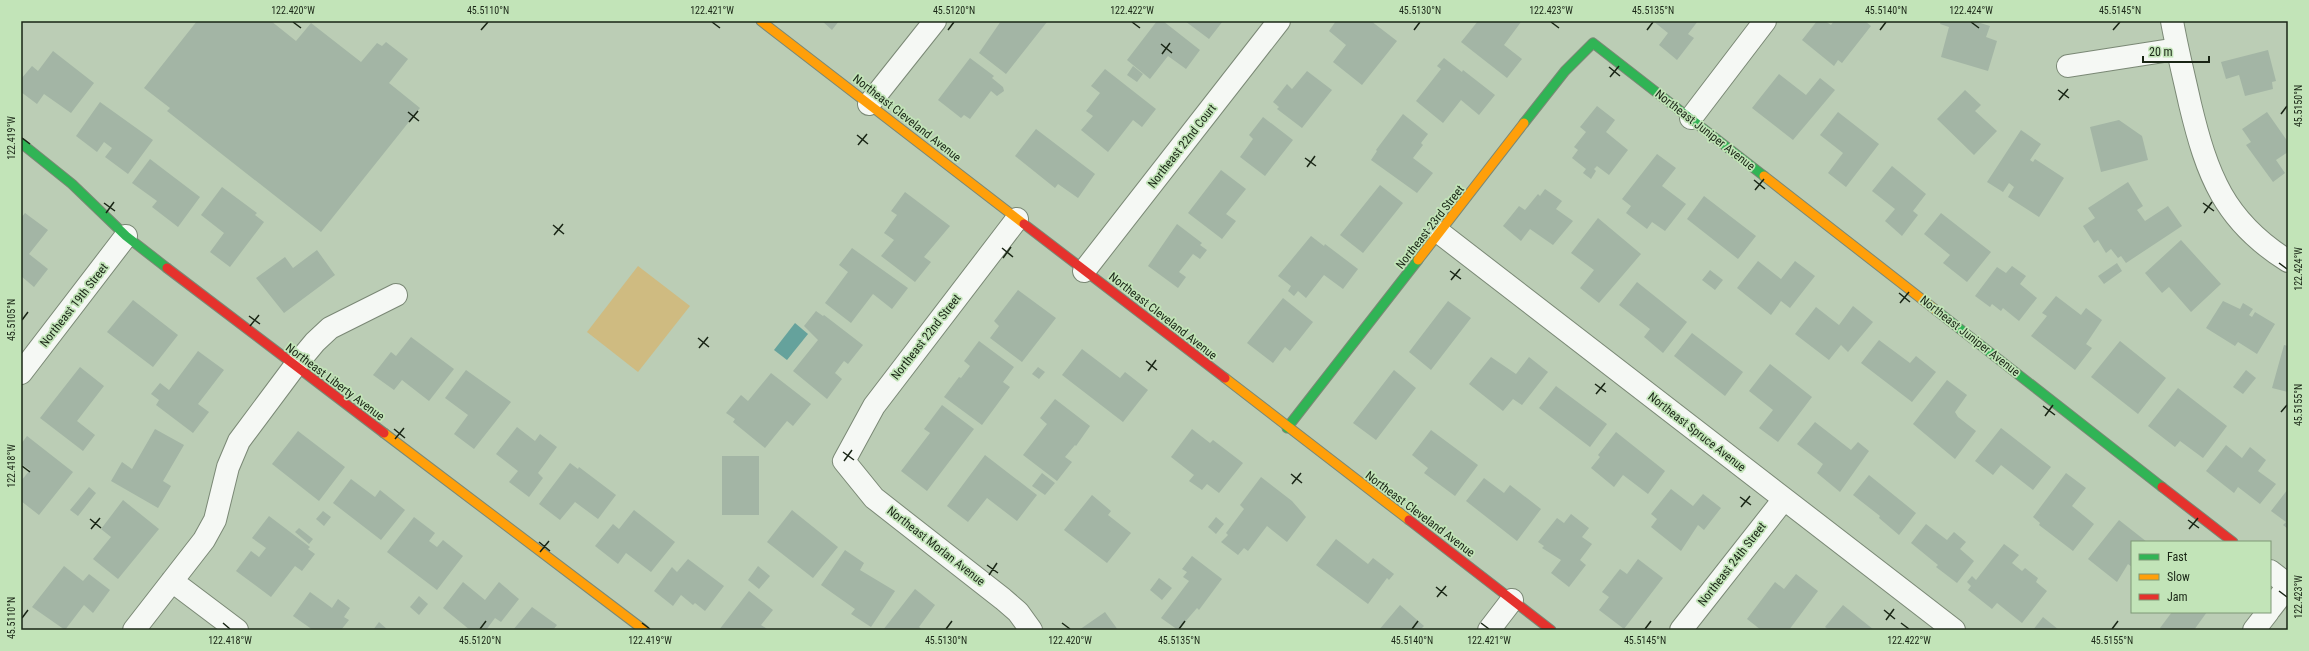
<svg xmlns="http://www.w3.org/2000/svg" width="2309" height="651" font-family="'Roboto Condensed',sans-serif">
<rect width="100%" height="100%" fill="#bbcdb5"/>
<!-- green -->
<path fill="#cfbb81" d="M638 266 690 306 638 372 587 332Z"/>
<!-- water -->
<path fill="#65a29c" d="M795 323 808 334 787 360 774 350Z"/>
<!-- building -->
<path fill="#a3b5a5" d="M197 21H271L296 41 311 23 361 62 377 43 382 46 386 42 408 59 389 83 420 108 321 232 167 111 170 108 144 88Z
M822 21H839L832 30Z
M1001 21 1047 22 1006 74 979 53Z
M1157 21H1163L1200 50 1186 69 1168 56 1150 79 1127 60Z
M1185 21H1223L1209 39Z
M1336 21H1371L1397 41 1362 85 1333 62 1346 45 1329 31Z
M1478 21 1521 22 1504 45 1522 59 1507 78 1461 42Z
M1653 21H1698L1688 34 1694 38 1677 60 1659 45 1668 33Z
M1817 21H1825L1831 25 1834 21H1865L1871 26 1842 63 1838 60 1834 66 1802 40Z
M1941 21H1974L1990 26 1986 37 1997 41 1988 71 1941 57 1949 27 1940 24Z
M2268 50 2276 81 2272 82 2273 89 2245 96 2239 75 2226 79 2221 62Z
M53 51 94 83 71 113 44 94 37 104 21 92V79L32 66 38 71Z
M970 58 994 76 992 78 1003 87 1004 91 997 96 991 91 970 119 964 115 961 118 938 100Z
M1444 58 1462 72 1463 70 1495 95 1479 115 1461 100 1443 123 1416 101 1441 69 1437 66Z
M1133 66 1143 74 1137 82 1127 75Z
M1105 69 1156 109 1142 127 1133 120 1108 152 1081 130 1093 116 1086 111 1100 93 1091 86Z
M1307 71 1332 90 1302 128 1277 109 1279 107 1273 102 1287 84 1292 89Z
M1779 74 1806 95 1820 78 1835 90 1793 140 1752 108Z
M1965 90 1981 105 1975 111 1997 131 1974 155 1937 119Z
M100 102 153 140 128 174 105 157 112 148 104 142 97 152 76 136Z
M1597 106 1615 120 1606 132 1628 150 1609 175 1597 166 1594 169 1596 171 1591 179 1583 173 1586 169 1572 158 1578 150 1574 147 1586 132 1580 127Z
M1838 112 1879 144 1846 187 1828 173 1843 153 1820 135Z
M2267 112 2288 142V152L2276 160 2285 173 2273 182 2246 145 2251 142 2242 129Z
M1403 114 1428 134 1421 143 1423 145 1413 158 1433 173 1417 193 1371 160 1377 151 1376 150Z
M1263 117 1293 140 1265 176 1240 157 1253 139 1249 135Z
M2119 120 2142 136 2148 160 2101 172 2090 127Z
M1036 129 1095 174 1078 198 1058 184 1055 188 1015 156Z
M2021 130 2041 144 2030 160 2033 162 2035 159 2064 178 2039 217 2008 197 2014 187 2009 183 2003 192 1987 182Z
M1657 154 1676 168 1662 186 1686 204 1665 231 1652 222 1647 229 1626 213 1631 206 1622 199Z
M150 159 200 197 178 227 152 207 157 201 132 183Z
M1892 166 1926 194 1913 211 1918 215 1902 236 1885 221 1895 209 1872 191Z
M1221 170 1246 189 1226 214 1236 221 1222 239 1188 213Z
M2128 182 2143 206 2137 210 2145 221 2168 206 2182 226 2126 263 2121 256 2118 258 2111 249 2106 253 2098 240 2094 243 2083 226 2095 218 2088 208Z
M1380 185 1403 203 1363 253 1340 235Z
M222 187 257 213 255 215 264 222 230 267 210 252 224 233 201 215Z
M1545 189 1562 201 1556 209 1573 221 1553 245 1530 229 1521 241 1503 226 1519 206 1525 210 1538 194 1540 196Z
M905 192 950 226 924 257 931 262 915 282 881 256 894 240 884 233 897 215 891 211Z
M1704 196 1756 236 1738 259 1687 219Z
M25 213 48 230 29 254 48 269 34 287 21 276V218Z
M1941 213 1991 252 1967 282 1943 263 1950 255 1924 234Z
M1598 218 1641 254 1599 303 1580 288 1594 270 1571 253Z
M1177 224 1202 243 1200 245 1207 250 1200 259 1193 254 1179 272 1186 277 1178 288 1148 266Z
M1311 236 1324 246 1325 244 1358 269 1343 289 1324 275 1306 298 1298 291 1294 296 1288 291 1291 286 1278 276Z
M2181 240 2221 284 2191 312 2169 287 2162 293 2145 273Z
M852 248 908 288 892 309 873 294 851 323 825 303 848 272 839 265Z
M317 250 335 275 284 313 256 278 285 257 293 268Z
M1758 261 1781 279 1795 261 1815 276 1790 308 1781 301 1771 315 1737 288Z
M2117 263 2122 271 2104 284 2098 276Z
M2012 266 2026 276 2020 284 2037 298 2019 321 2003 308 2001 311 1992 304 1990 307 1975 296 1997 267 2006 273Z
M1710 270 1723 280 1715 290 1702 280Z
M1637 282 1687 322 1663 353 1644 337 1650 329 1619 305Z
M1018 290 1056 318 1022 362 990 338 999 326 994 321Z
M2056 296 2081 315 2086 308 2102 320 2086 344 2092 348 2075 370 2031 336 2047 316 2042 313Z
M1283 298 1313 322 1290 351 1285 347 1273 363 1247 343Z
M133 300 178 335 153 367 107 332Z
M1448 301 1471 318 1431 370 1409 352Z
M2223 301 2240 309 2243 303 2253 309 2249 315 2252 317 2255 312 2275 324 2257 354 2238 342 2235 346 2206 328Z
M1853 306 1873 322 1848 352 1841 345 1829 360 1795 334 1816 307 1839 325Z
M816 311 823 316 824 315 863 345 848 364 844 361 835 373 842 379 827 399 793 371 818 340 804 326Z
M1692 333 1743 372 1725 396 1674 356Z
M411 337 454 369 429 401 402 380 394 390 373 375 391 352 396 356Z
M1879 340 1910 363 1916 356 1936 372 1912 402 1861 363Z
M979 341 1014 367 1003 382 1010 387 982 425 944 397 959 377 961 378 970 366 964 361Z
M2120 341 2166 378 2138 414 2091 377Z
M2284 345 2288 346V392L2272 388Z
M1082 349 1120 378 1125 372 1148 390 1123 422 1062 375Z
M198 351 224 370 198 404 209 412 193 433 156 405 159 400 151 394 160 383 169 390Z
M1491 357 1516 374 1529 357 1548 372 1522 405 1513 399 1503 411 1469 384Z
M1770 364 1812 397 1778 442 1759 428 1773 410 1749 391Z
M80 367 104 386 77 421 95 435 83 451 40 418Z
M1038 367 1045 372 1039 379 1032 374Z
M466 370 511 402 474 449 454 434 468 415 445 398Z
M1394 370 1416 388 1376 440 1353 423Z
M2246 370 2256 378 2243 394 2233 387Z
M771 373 811 404 793 426 787 421 765 448 733 422 735 419 726 413 741 395 748 401Z
M1947 380 1967 395 1955 412 1958 417 1976 431 1955 459 1913 424Z
M1556 386 1607 424 1590 447 1539 408Z
M2178 388 2227 426 2203 458 2180 441 2175 447 2148 426Z
M1055 399 1090 426 1076 446 1075 445 1065 457 1072 462 1057 481 1023 455 1047 424 1040 418Z
M942 405 974 429 927 491 901 471 930 433 924 429Z
M1815 422 1851 450 1858 442 1869 451 1840 492 1817 473 1823 464 1797 444Z
M517 427 535 441 540 434 557 447 538 473 543 478 529 497 509 482 518 471 496 454Z
M2001 428 2051 467 2033 490 2001 465 1993 475 1975 461Z
M155 429 184 445 163 481 171 486 158 508 111 481 122 462 132 469Z
M1192 429 1210 443 1213 440 1243 463 1219 493 1207 484 1202 490 1189 481 1194 475 1171 457Z
M1431 430 1478 465 1455 496 1424 473 1428 468 1412 455Z
M298 431 345 467 319 501 272 464Z
M1616 432 1665 471 1648 494 1623 475 1614 487 1591 468 1600 457 1598 455Z
M27 436 73 472 39 515 21 501V481L30 470 21 464V444Z
M2226 445 2242 458 2250 447 2266 460 2258 471 2276 484 2260 504 2238 487 2234 493 2206 471Z
M985 455 1037 495 1017 521 987 498 968 522 947 506Z
M722 456H759V515H722Z
M570 463 578 469 579 467 616 495 598 519 575 502 560 520 539 504Z
M1042 473 1055 483 1045 495 1032 486Z
M2066 473 2086 488 2072 506 2094 524 2073 551 2039 525 2040 523 2033 517Z
M1869 475 1916 513 1899 535 1879 518 1880 516 1853 495Z
M1261 477 1292 501 1306 517 1287 542 1267 526 1248 551 1244 548 1238 555 1221 542 1228 535 1226 533 1244 509 1240 505Z
M1484 478 1504 493 1510 485 1541 509 1517 541 1466 501Z
M351 479 375 497 380 490 405 510 381 540 333 503Z
M89 487 96 493 78 516 70 510Z
M1671 489 1693 506 1703 494 1721 508 1704 530 1698 525 1681 551 1651 527 1657 519 1651 514Z
M2288 489V529L2283 525 2286 522 2271 511Z
M1092 495 1111 511 1108 515 1131 533 1107 563 1064 530Z
M123 500 159 529 118 579 93 559 111 537 101 529Z
M634 510 675 542 651 572 626 553 618 564 595 546 613 524 619 529Z
M792 510 838 547 813 578 767 542Z
M323 511 331 517 324 526 316 519Z
M1571 514 1589 528 1582 537 1592 544 1580 560 1586 565 1569 587 1551 573 1561 560 1542 548 1544 546 1538 542 1557 518 1564 523Z
M269 516 310 547 308 549 315 554 302 571 295 566 271 597 236 571 251 551 259 557 266 548 252 538Z
M414 517 435 533 429 541 437 547 443 540 463 556 437 590 387 552Z
M1216 517 1224 524 1216 534 1208 527Z
M2119 520 2147 542H2132V567L2128 564 2117 582 2088 559Z
M1926 524 1947 540 1954 532 1966 542 1960 549 1974 561 1957 583 1936 567 1938 565 1911 543Z
M299 528 313 539 309 544 295 532Z
M1336 539 1368 564 1373 558 1394 574 1389 580 1387 578 1368 604 1316 565Z
M2004 544 2019 555 2012 563 2022 571 2025 568 2038 578 2036 582 2047 591 2022 623 1997 603 1992 609 1968 590 1971 586 1967 582 1972 576 1976 580Z
M845 550 864 563 860 570 895 591 871 627 851 614 855 609 821 585Z
M1192 556 1222 579 1199 610 1197 608 1178 630 1161 618 1189 581 1183 577 1187 572 1182 569Z
M688 559 724 586 705 611 695 603 693 605 681 595 673 606 654 591 672 567 677 572Z
M1638 559 1663 578 1624 629 1599 610 1609 597 1602 592 1620 569 1627 574Z
M64 566 83 581 89 574 110 590 93 613 84 605 65 630 32 607Z
M758 566 770 576 759 589 748 580Z
M1796 574 1818 591 1789 630H1761L1747 619 1775 582 1784 589Z
M1159 578 1172 588 1162 600 1150 590Z
M463 582 485 600 499 582 519 599 501 622 495 618 486 630H470L443 608Z
M915 589 935 605 919 627 923 630H883Z
M749 591 773 610 761 625 769 630H719Z
M310 592 332 608 338 599 350 608 344 617 349 620 341 630H313L293 616Z
M419 596 428 604 419 615 410 607Z
M1400 605 1424 626 1420 630H1379Z
M1843 605 1874 630H1829L1825 627Z
M532 607 557 625 553 630H513Z
M1105 612 1118 630H1079Z
M2172 612H2207L2194 630H2164L2160 628Z
M2043 617 2059 630H2033Z
M379 622 388 630H373Z"/>
<g fill="none" stroke-linecap="round" stroke-linejoin="round">
<defs>
<path id="street" d="M2172 21C2177 49 2184 77 2190 104 2207 175 2224 221 2288 261
M2068 66 2177 49
M869 104 935 21
M1691 118 1765 21
M1017 219 874 406 844 461 874 498 1003 599 1018 612 1031 630
M1440 233 1954 630
M1084 271 1279 21
M21 373 126 236
M2270 571 2288 585
M172 581 237 630
M2270 609 2288 586
M134 630 204 540 215 520 228 467 239 441 295 366 315 342 330 328 396 295
M1489 630 1512 600
M1681 630 1784 499
M2254 630 2268 612"/>
<path id="fast" d="M1524 123 1565 71 1593 43 1764 176
M21 143 72 184 126 236 167 268
M1937 311 2162 487
M1287 428 1418 260"/>
<path id="slow" d="M761 21 1024 224
M1764 176 1937 311
M1418 260 1524 123
M1225 378 1409 520
M384 433 644 630"/>
<path id="jam" d="M1024 224 1225 378
M167 268 384 433
M2162 487 2233 542
M1409 520 1551 630"/>
</defs>
<!-- street casing -->
<use href="#street" stroke="#7a8875" stroke-width="24"/>
<!-- fast casing -->
<use href="#fast" stroke="#7a8875" stroke-width="11"/>
<!-- slow casing -->
<use href="#slow" stroke="#7a8875" stroke-width="11"/>
<!-- jam casing -->
<use href="#jam" stroke="#7a8875" stroke-width="11"/>
<!-- street -->
<use href="#street" stroke="#f5f8f4" stroke-width="22"/>
<!-- fast -->
<use href="#fast" stroke="#30b455" stroke-width="9"/>
<!-- slow -->
<use href="#slow" stroke="#ff9f0a" stroke-width="9"/>
<!-- jam -->
<use href="#jam" stroke="#e5322d" stroke-width="9"/>
</g>
<!-- ticks -->
<path fill="none" stroke="#192515" stroke-width="1.5" d="M293 22 301 28M712 22 720 28M1132 22 1140 28M1551 22 1559 28M1971 22 1979 28M481 30 488 22M948 30 954 22M1414 30 1420 22M1647 30 1653 22M1880 30 1886 22M2113 30 2120 22M1161 44 1172 53M1162 54 1170 43M1609 67 1620 76M1610 77 1619 66M2058 90 2069 98M2059 100 2068 89M408 112 419 121M2281 114 2287 106M409 122 418 111M857 135 868 144M22 138 30 144M858 145 867 134M1305 158 1316 166M1307 167 1315 156M1754 180 1765 189M1755 190 1764 179M104 203 115 211M2203 203 2214 211M106 213 114 202M2204 213 2212 202M553 225 564 234M554 235 563 224M1002 248 1013 257M1003 258 1011 247M2279 263 2287 269M1450 271 1461 279M1451 280 1460 269M1899 293 1910 302M1900 303 1909 292M249 316 260 324M22 320 28 312M250 326 259 315M698 338 709 347M699 348 708 337M1146 361 1157 370M1148 371 1156 360M1595 384 1606 392M1596 394 1605 383M2043 406 2055 415M2281 412 2287 405M2045 416 2053 405M394 429 405 438M395 439 404 428M843 452 854 460M844 461 852 450M22 466 30 472M1291 474 1302 483M1292 484 1301 473M1740 497 1751 505M1741 507 1750 496M90 519 101 528M2188 520 2199 528M91 529 100 518M2189 529 2198 518M539 542 550 551M540 552 549 541M987 565 998 573M989 575 997 563M1436 587 1447 596M2279 591 2287 597M1437 597 1446 586M1884 610 1895 619M22 618 28 610M1886 620 1894 609M223 623 230 629M642 623 650 629M1062 623 1070 629M1481 623 1489 629M1901 623 1909 629M480 629 486 621M946 629 952 621M1179 629 1185 621M1412 629 1418 621M1645 629 1651 621M2112 629 2118 621"/>
<g text-anchor="middle" dominant-baseline="central" stroke-width="3.5" stroke-linejoin="round" paint-order="stroke">
<!-- street labels -->
<g font-size="12" fill="#192515" stroke="#c2e4b8">
<text transform="translate(907 118) rotate(38)">Northeast Cleveland Avenue</text>
<text transform="translate(1705 130) rotate(38)">Northeast Juniper Avenue</text>
<text transform="translate(1182 146) rotate(-52)">Northeast 22nd Court</text>
<text transform="translate(1430 227) rotate(-52)">Northeast 23rd Street</text>
<text transform="translate(74 305) rotate(-52)">Northeast 19th Street</text>
<text transform="translate(1163 316) rotate(38)">Northeast Cleveland Avenue</text>
<text transform="translate(1970 336) rotate(38)">Northeast Juniper Avenue</text>
<text transform="translate(926 337) rotate(-52)">Northeast 22nd Street</text>
<text transform="translate(335 382) rotate(37)">Northeast Liberty Avenue</text>
<text transform="translate(1697 432) rotate(38)">Northeast Spruce Avenue</text>
<text transform="translate(1420 514) rotate(37)">Northeast Cleveland Avenue</text>
<text transform="translate(936 546) rotate(38)">Northeast Morlan Avenue</text>
<text transform="translate(1732 564) rotate(-52)">Northeast 24th Street</text>
</g>
</g>
<!-- border -->
<rect width="2309" height="651" fill="none" stroke="#c2e4b8" stroke-width="44"/>
<!-- legend -->
<rect x="2131" y="541" width="140" height="72" fill="#c2e4b8" stroke="#7e9877"/>
<rect x="2139" y="554" width="20" height="6" fill="#30b455" stroke="#7e9877"/>
<text x="2167" y="561" font-size="12" fill="#192515">Fast</text>
<rect x="2139" y="574" width="20" height="6" fill="#ff9f0a" stroke="#7e9877"/>
<text x="2167" y="581" font-size="12" fill="#192515">Slow</text>
<rect x="2139" y="594" width="20" height="6" fill="#e5322d" stroke="#7e9877"/>
<text x="2167" y="601" font-size="12" fill="#192515">Jam</text>
<!-- scale -->
<path d="M2143 56v6h66v-6" fill="none" stroke="#192515" stroke-width="2"/>
<text x="2149" y="56" font-size="12" fill="#192515" stroke="#c2e4b8" stroke-width="3" paint-order="stroke">20 m</text>
<rect x="22" y="22" width="2265" height="607" fill="none" stroke="#192515" stroke-width="1.5"/>
<g font-size="10" text-anchor="middle" fill="#192515">
<text x="293" y="14">122.420°W</text>
<text x="488" y="14">45.5110°N</text>
<text x="712" y="14">122.421°W</text>
<text x="954" y="14">45.5120°N</text>
<text x="1132" y="14">122.422°W</text>
<text x="1420" y="14">45.5130°N</text>
<text x="1551" y="14">122.423°W</text>
<text x="1653" y="14">45.5135°N</text>
<text x="1886" y="14">45.5140°N</text>
<text x="1971" y="14">122.424°W</text>
<text x="2120" y="14">45.5145°N</text>
<text transform="translate(2298 106) rotate(-90)" y="4">45.5150°N</text>
<text transform="translate(11 138) rotate(-90)" y="4">122.419°W</text>
<text transform="translate(2298 269) rotate(-90)" y="4">122.424°W</text>
<text transform="translate(11 320) rotate(-90)" y="4">45.5105°N</text>
<text transform="translate(2298 405) rotate(-90)" y="4">45.5155°N</text>
<text transform="translate(11 466) rotate(-90)" y="4">122.418°W</text>
<text transform="translate(2298 597) rotate(-90)" y="4">122.423°W</text>
<text transform="translate(11 618) rotate(-90)" y="4">45.5110°N</text>
<text x="230" y="644">122.418°W</text>
<text x="480" y="644">45.5120°N</text>
<text x="650" y="644">122.419°W</text>
<text x="946" y="644">45.5130°N</text>
<text x="1070" y="644">122.420°W</text>
<text x="1179" y="644">45.5135°N</text>
<text x="1412" y="644">45.5140°N</text>
<text x="1489" y="644">122.421°W</text>
<text x="1645" y="644">45.5145°N</text>
<text x="1909" y="644">122.422°W</text>
<text x="2112" y="644">45.5155°N</text>
</g>
</svg>
